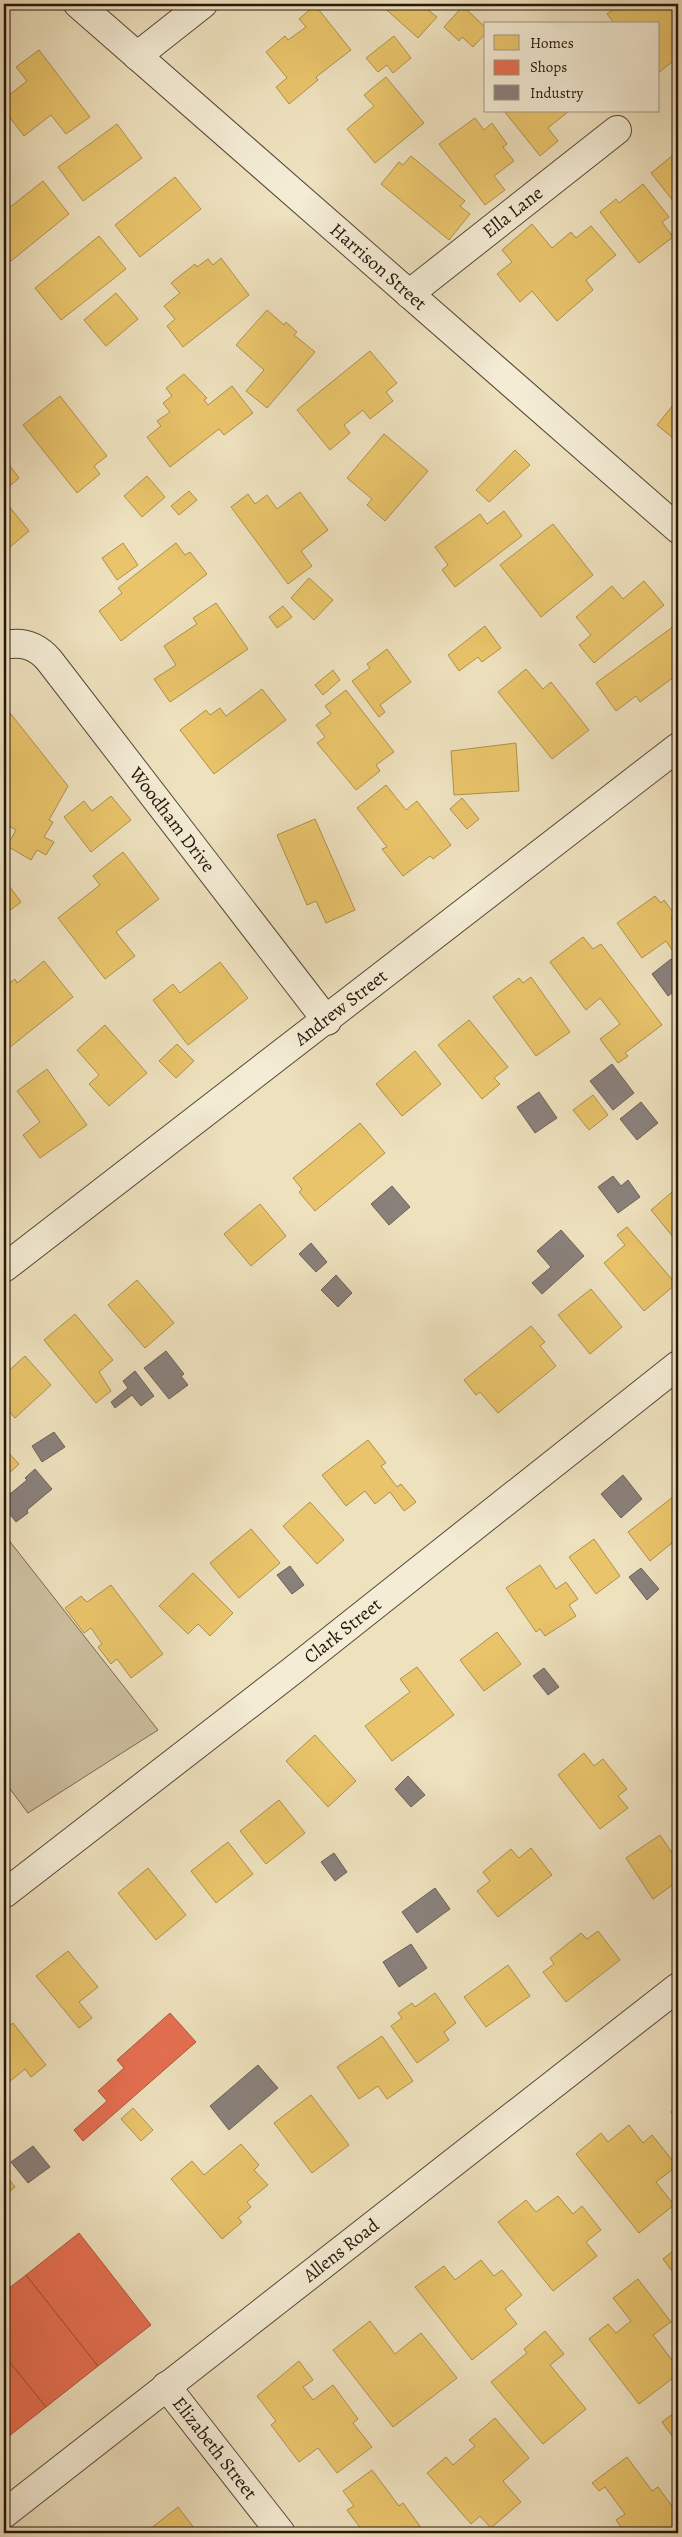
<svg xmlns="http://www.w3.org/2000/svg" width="682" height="2537" font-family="Alegreya,serif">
<rect width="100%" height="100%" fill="#eee1be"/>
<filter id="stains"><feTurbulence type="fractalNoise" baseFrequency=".004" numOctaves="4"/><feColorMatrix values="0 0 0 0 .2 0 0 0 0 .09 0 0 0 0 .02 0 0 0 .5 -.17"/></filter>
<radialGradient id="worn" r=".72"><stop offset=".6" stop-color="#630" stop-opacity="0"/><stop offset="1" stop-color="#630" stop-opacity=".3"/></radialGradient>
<!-- green -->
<path fill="#ccbe9f" stroke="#786a54" d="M4 1534 158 1730 28 1813 4 1781Z"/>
<!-- homes -->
<path fill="#e9c46a" stroke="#ae904d" d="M380 4H431L427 9 437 17 418 38Z
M620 4H644L646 7 650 4H678V57L658 73V24H615L607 14Z
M315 5 351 50 316 77 318 80 289 104 276 87 287 78 266 52 285 36 288 40 306 27 299 19Z
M463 6 486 28V33L473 47 462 37 459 41 444 27Z
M394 36 411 58 393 73 387 65 378 72 366 58Z
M39 50 90 117 66 134 51 115 24 136 4 110V99L27 81 16 67Z
M386 77 424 123 375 163 347 129 374 106 364 95Z
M504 111H569L548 128 558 141 540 156Z
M475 118 484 130 492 123 507 144 503 147 514 161 494 176 505 190 485 205 439 144Z
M117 124 142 158 83 201 58 167Z
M678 151V207L651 173Z
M411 156 465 201 460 206 470 214 449 240 381 184 399 162 403 165Z
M4 169 10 177 4 183Z
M175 177 201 209 140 257 115 225Z
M43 181 69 214 11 261 4 252V212Z
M643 184 669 217 662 222 673 237 639 263 600 212 616 199 619 203Z
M532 224 552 248 571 232 576 238 591 226 616 255 586 280 593 290 557 321 532 291 520 302 497 274 512 262 502 250Z
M99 236 126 269 61 320 35 288Z
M221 258 249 295 183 347 167 326 175 319 164 306 180 293 171 283 195 264 197 267 208 259 213 265Z
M116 293 138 319 106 346 84 320Z
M267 310 284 325 286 322 297 332 294 335 315 352 267 408 246 391 264 370 236 345Z
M370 351 397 383 386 392 393 401 370 419 363 410 344 425 350 433 330 450 297 410Z
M184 374 207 398 204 400 208 405 232 386 253 413 224 435 219 429 170 467 147 437 161 426 157 421 170 412 163 403 172 396 166 388Z
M60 396 107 456 94 466 100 474 77 493 23 425Z
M678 399V442L657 425Z
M384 434 428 471 385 521 367 505 372 499 347 478Z
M515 450 530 465 489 502 476 490Z
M4 458 19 478 4 491Z
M147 476 165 497 142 517 124 496Z
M189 491 197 500 179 515 171 506Z
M300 492 328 530 301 551 312 566 288 584 231 507 248 494 255 504 267 495 277 509Z
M4 500 29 531 4 552Z
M504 511 522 536 455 587 442 570 448 565 435 547 480 514 487 524Z
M553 524 593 575 541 617 500 565Z
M123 543 138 565 117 580 102 558Z
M176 543 185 555 190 552 207 574 121 641 99 611 122 593 118 588Z
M309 578 333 600 314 620 291 598Z
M644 581 664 605 594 663 579 645 591 635 576 617 612 586 623 599Z
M216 603 248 649 170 702 154 679 176 665 164 646 197 624 193 618Z
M283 606 292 617 277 628 269 617Z
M485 626 501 648 482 662 478 657 459 671 448 655Z
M674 626 678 632V674L640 702 636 696 616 711 596 683Z
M387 649 411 682 380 705 385 712 379 717 352 681 370 668 367 664Z
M526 669 543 689 551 682 589 730 552 759 498 692Z
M333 670 340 680 323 695 315 685Z
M262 689 286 720 214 774 180 730 206 710 210 715 220 708 226 716Z
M346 690 394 752 376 765 380 771 356 790 317 743 325 737 316 725 331 714 325 706Z
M10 713 68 786 49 820 53 822 44 837 54 842 46 855 37 850 31 860 7 846 16 830 4 823V799L9 791 4 785V717Z
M516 743 519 791 454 795 451 751Z
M386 785 406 810 417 801 451 845 433 859 430 856 403 876 382 849 387 847 357 808Z
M111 796 131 820 91 852 64 817 84 801 92 811Z
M462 798 479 819 467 829 450 809Z
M315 819 355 910 326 923 316 901 307 905 277 835Z
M123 852 159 899 116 932 135 956 105 979 58 918 100 885 93 876Z
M4 879 21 902 4 915Z
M655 896 661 903 664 900 675 915 671 918 678 927V945L672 950 666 941 642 958 617 923Z
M583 937 593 949 601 944 662 1025 625 1053 628 1056 618 1063 600 1039 620 1024 600 998 586 1010 550 962Z
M44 961 73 997 4 1052V1025L8 1022 4 1016V987L15 979 17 983Z
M220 962 248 998 188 1045 153 1000 173 984 180 993Z
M531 977 570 1032 536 1056 493 997 519 978 523 983Z
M469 1020 508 1067 494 1078 500 1084 482 1099 438 1045Z
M105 1025 147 1073 109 1106 89 1084 99 1075 77 1050Z
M177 1044 194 1061 176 1078 159 1061Z
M415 1051 441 1084 402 1116 376 1084Z
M47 1069 87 1125 40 1158 23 1135 40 1122 17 1091Z
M593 1095 608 1115 589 1130 573 1110Z
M360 1123 385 1153 315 1211 299 1192 302 1189 293 1178Z
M678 1187V1243L651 1210Z
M260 1204 286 1236 251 1266 224 1234Z
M627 1227 676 1284 644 1311 604 1263 625 1245 617 1235Z
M137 1280 174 1323 145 1348 108 1305Z
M591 1289 622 1327 590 1354 558 1315Z
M75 1314 113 1360 99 1372 111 1391 96 1403 44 1340Z
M531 1326 545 1342 540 1346 556 1366 498 1413 480 1392 476 1395 464 1380Z
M25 1356 51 1385 15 1418 4 1406V1375Z
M368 1440 386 1463 381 1466 397 1487 401 1484 416 1502 404 1511 390 1492 375 1504 365 1491 346 1506 322 1475Z
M4 1448 19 1464 4 1478Z
M678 1493V1538L650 1561 628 1532Z
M310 1502 344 1540 317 1564 283 1526Z
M251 1529 280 1563 239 1598 210 1563Z
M594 1539 620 1576 596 1594 569 1557Z
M540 1565 556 1589 566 1582 578 1599 569 1605 576 1616 545 1636 540 1629 536 1632 506 1588Z
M193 1573 233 1613 210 1636 198 1624 188 1634 159 1606Z
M111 1585 163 1654 131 1678 117 1659 111 1664 98 1647 102 1644 91 1628 84 1633 65 1608 81 1596 87 1602Z
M497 1632 521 1664 484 1691 460 1660Z
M417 1667 454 1715 392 1761 365 1726 410 1692 400 1679Z
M315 1735 356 1781 328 1807 286 1761Z
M584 1753 594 1766 603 1759 627 1789 618 1796 628 1808 600 1829 558 1775Z
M279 1800 305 1833 266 1864 240 1831Z
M660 1835 678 1862V1881L653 1899 626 1858Z
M228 1842 253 1874 216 1903 191 1871Z
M531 1848 552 1875 498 1917 477 1891 490 1881 483 1872 511 1849 519 1858Z
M148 1868 186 1915 156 1940 118 1893Z
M598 1931 620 1960 566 2002 543 1972 554 1964 550 1958 581 1933 587 1939Z
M68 1951 98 1987 79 2002 92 2018 79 2028 36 1976Z
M508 1965 530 1996 486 2027 464 1997Z
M435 1993 456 2023 444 2032 449 2040 417 2063 391 2026 402 2018 398 2013 412 2003 415 2007Z
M13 2023 46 2065 31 2077 25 2069 4 2086V2030Z
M382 2036 413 2081 387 2099 378 2086 359 2099 337 2067Z
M311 2095 349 2145 312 2173 274 2123Z
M678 2106V2120L671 2112Z
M133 2108 153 2130 141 2141 121 2119Z
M629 2125 643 2143 652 2135 677 2166 656 2182 674 2205 639 2233 576 2154 601 2133 608 2142Z
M241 2144 259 2165 254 2170 268 2185 247 2202 251 2207 238 2218 242 2222 222 2239 171 2179 192 2161 204 2175Z
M4 2173 15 2187 4 2196Z
M558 2196 573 2214 582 2206 601 2230 586 2242 597 2256 553 2291 498 2222 526 2200 536 2212Z
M678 2247V2279L663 2259Z
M481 2260 494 2276 502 2270 522 2295 505 2309 517 2324 472 2360 415 2287 444 2266 455 2280Z
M638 2279 671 2322 653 2335 678 2368V2374L639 2404 589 2339 608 2324 616 2333 631 2321 613 2298Z
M370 2321 395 2354 421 2333 457 2378 393 2427 333 2350Z
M545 2331 564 2354 550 2365 586 2409 543 2444 491 2382 527 2353 524 2349Z
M299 2361 313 2380 303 2387 313 2400 333 2385 358 2419 353 2423 372 2447 337 2473 318 2448 299 2462 271 2425 276 2421 257 2396Z
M678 2410V2444L662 2422Z
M495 2418 529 2458 503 2481 521 2502 491 2528 480 2516 471 2524 427 2473 446 2457 453 2465 475 2446 469 2440Z
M627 2457 652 2491 658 2487 678 2514V2533H625L616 2520 625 2514 605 2487 599 2491 592 2483Z
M372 2470 399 2506 403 2503 425 2533H364L347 2510 354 2506 343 2491Z
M178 2507 198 2533H145Z"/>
<!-- shops -->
<path fill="#e76f51" stroke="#ad543c" d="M170 2013 196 2042 83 2141 74 2130 107 2101 98 2091 124 2068 117 2060Z
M79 2233 151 2325 98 2366 26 2275Z
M26 2275 98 2366 46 2407 4 2355V2292Z
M4 2355 46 2407 4 2440Z"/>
<!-- industry -->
<path fill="#8a817c" stroke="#6c615a" d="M671 959 678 968V988L668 996 652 974Z
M612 1064 634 1093 613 1110 590 1081Z
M539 1092 557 1118 535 1133 517 1107Z
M641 1102 658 1123 637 1140 620 1119Z
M613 1176 621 1186 628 1180 640 1197 618 1213 598 1187Z
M392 1186 410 1207 389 1225 371 1204Z
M561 1230 584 1256 542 1294 532 1283 551 1267 537 1251Z
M311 1243 327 1262 316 1272 299 1254Z
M336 1275 352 1293 338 1307 321 1290Z
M166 1351 184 1374 181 1376 188 1385 169 1399 144 1368Z
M135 1371 154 1396 141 1406 132 1395 115 1408 111 1402 128 1388 123 1381Z
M54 1432 65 1447 42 1462 32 1446Z
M35 1469 52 1489 27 1510 28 1513 16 1522 4 1507V1499L27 1480 25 1478Z
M623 1475 642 1499 621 1518 601 1494Z
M290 1566 304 1585 292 1594 277 1575Z
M641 1568 659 1589 647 1600 629 1577Z
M544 1668 559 1687 548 1695 533 1676Z
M408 1776 425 1795 411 1807 395 1789Z
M334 1853 347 1872 335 1881 321 1862Z
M435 1888 450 1909 417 1933 402 1912Z
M411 1944 427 1968 399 1987 383 1962Z
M258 2065 278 2088 229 2130 210 2106Z
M33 2146 50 2167 28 2183 11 2162Z"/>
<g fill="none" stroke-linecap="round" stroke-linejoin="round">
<defs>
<g id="minor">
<path id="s1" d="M78 4 678 529"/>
<path d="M137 56 203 4"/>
<path id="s2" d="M409 294 617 130"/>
<path id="s3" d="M4 645C23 641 37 646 49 660L327 1021"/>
<path id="s4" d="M4 1268 678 747"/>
<path id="s5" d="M4 1894 292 1671 678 1365"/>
<path id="s6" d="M166 2386 281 2533"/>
<path id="s7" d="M4 2514 678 1987"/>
</g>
</defs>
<!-- minor casing -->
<use href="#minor" stroke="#574937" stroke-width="30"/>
<!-- minor -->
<use href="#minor" stroke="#f4ecd5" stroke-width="28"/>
</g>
<g text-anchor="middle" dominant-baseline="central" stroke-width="5" stroke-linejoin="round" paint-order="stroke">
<!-- street labels -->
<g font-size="19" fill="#25160a" stroke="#f4ecd5">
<text stroke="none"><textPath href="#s2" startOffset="132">Ella Lane</textPath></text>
<text stroke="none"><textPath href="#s1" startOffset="399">Harrison Street</textPath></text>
<text stroke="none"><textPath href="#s3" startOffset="252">Woodham Drive</textPath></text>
<text stroke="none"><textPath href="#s4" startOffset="426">Andrew Street</textPath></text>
<text stroke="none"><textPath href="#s5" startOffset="429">Clark Street</textPath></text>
<text stroke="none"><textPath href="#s7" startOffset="428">Allens Road</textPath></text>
<text stroke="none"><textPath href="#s6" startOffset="79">Elizabeth Street</textPath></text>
</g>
</g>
<!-- margin -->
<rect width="682" height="2537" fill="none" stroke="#eee1be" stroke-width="20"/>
<rect x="5" y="5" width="672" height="2527" fill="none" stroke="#25160a" stroke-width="2.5"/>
<rect x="10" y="10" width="662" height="2517" fill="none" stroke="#25160a"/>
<!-- legend -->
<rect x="484" y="22" width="175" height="90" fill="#f4ecd5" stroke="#a19684"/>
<rect x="494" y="35" width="25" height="15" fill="#e9c46a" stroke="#a19684"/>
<text x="530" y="48" font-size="15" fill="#25160a">Homes</text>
<rect x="494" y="60" width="25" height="15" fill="#e76f51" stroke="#a19684"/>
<text x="530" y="72" font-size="15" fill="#25160a">Shops</text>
<rect x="494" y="85" width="25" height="15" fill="#8a817c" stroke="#a19684"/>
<text x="530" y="98" font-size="15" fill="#25160a">Industry</text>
<rect width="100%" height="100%" filter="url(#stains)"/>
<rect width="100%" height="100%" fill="url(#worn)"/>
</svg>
